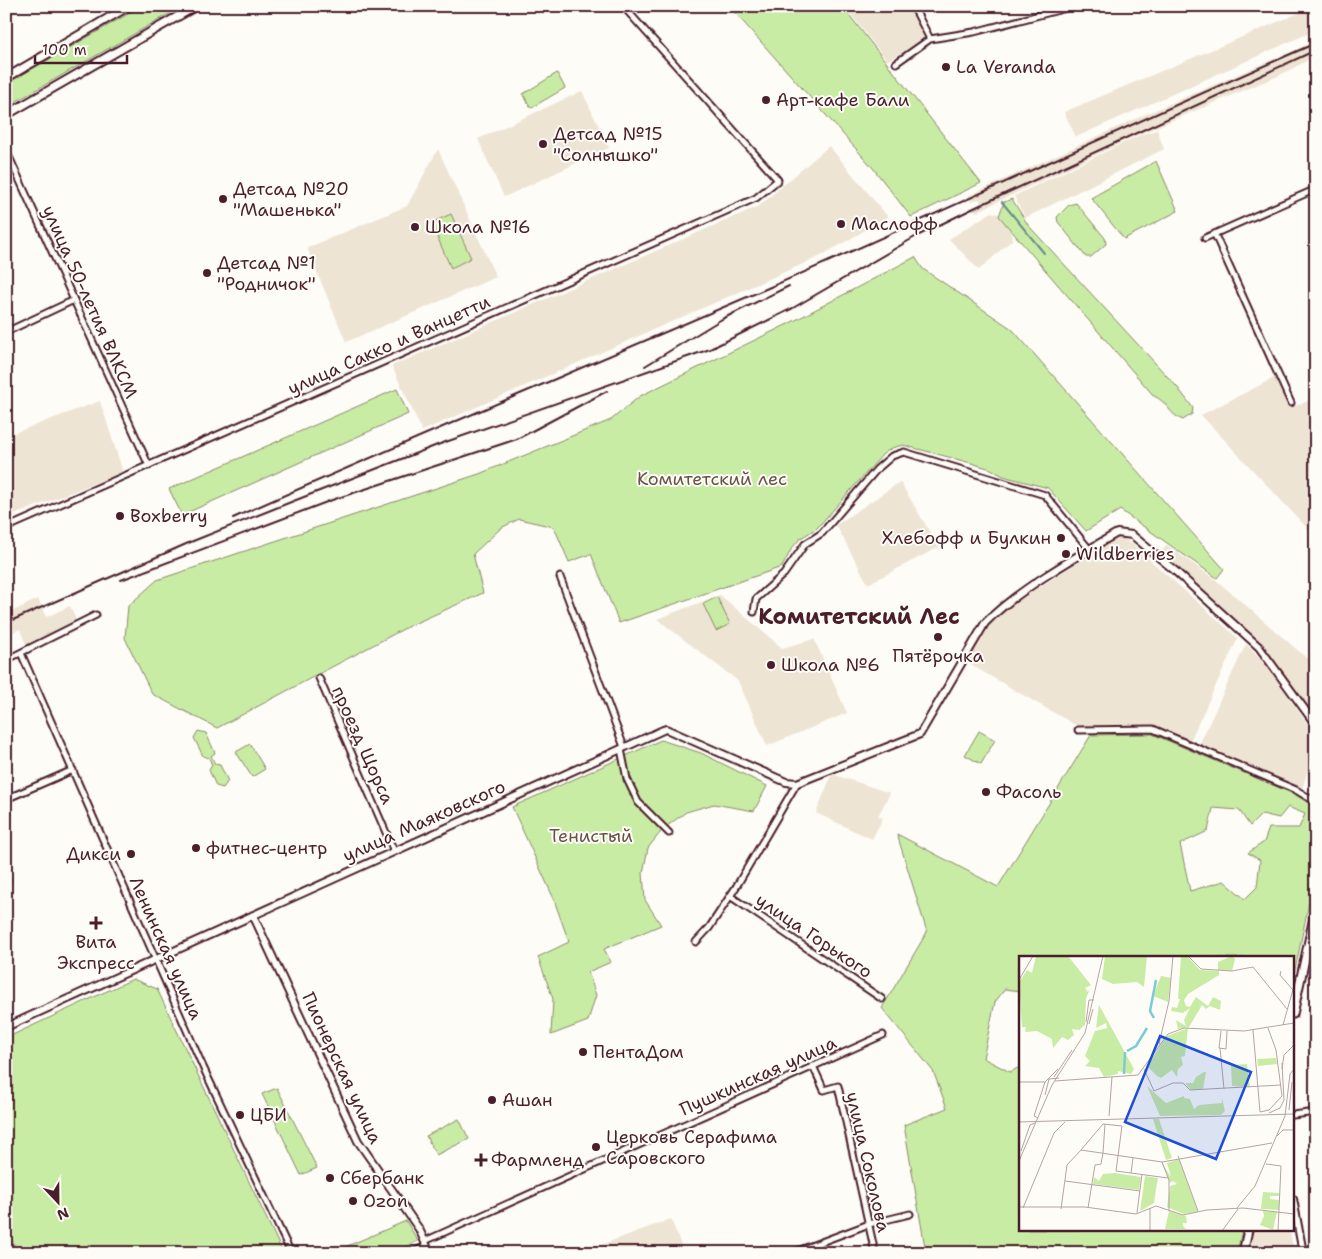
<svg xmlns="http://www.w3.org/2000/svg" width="1322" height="1259" font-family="'Shantell Sans',sans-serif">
<rect width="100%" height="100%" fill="#fdfcf7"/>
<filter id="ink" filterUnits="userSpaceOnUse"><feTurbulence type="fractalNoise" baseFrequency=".02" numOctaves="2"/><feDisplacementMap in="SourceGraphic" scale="10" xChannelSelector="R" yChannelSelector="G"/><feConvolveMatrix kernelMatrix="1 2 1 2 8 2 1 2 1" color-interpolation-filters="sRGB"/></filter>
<g filter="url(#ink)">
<!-- built -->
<path fill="#eee4d3" d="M844 6H912L928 38 887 61Z
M1316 6V30L1076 137 1064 112Z
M1316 41V56L1278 76 1142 133 976 212 973 207 981 203 979 199 971 202 968 196 1146 114Z
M582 91 609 148 504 197 478 139Z
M1157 130 1164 149 1025 218 1014 196 1142 134Z
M829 146 888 217 819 257 422 431 392 366 759 206Z
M438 149 496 277 346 342 307 248 407 206Z
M992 212 1005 216 1013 239 979 270 949 239Z
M1276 377 1295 406 1316 398V525L1308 529 1201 415Z
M100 401 123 472 6 518V436Z
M900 482 939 547 868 584 836 525Z
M1116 538H1122L1133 545 1238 638 1190 741 1153 725 1077 726 964 661 976 640 995 615Z
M1167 545 1216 580 1316 666 1315 716 1261 644 1160 553Z
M720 595 782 648 814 639 847 713 767 746 738 681 657 619Z
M38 599 46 617 70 606 76 620 26 645 20 629 6 635V605L9 613Z
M1246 644 1264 662 1316 736V745L1302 789 1199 745Z
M832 774 890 793 878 816 883 818 872 839 816 813Z
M671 1219 684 1253H579L585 1251Z
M1253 1230H1290L1294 1253H1248Z"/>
<!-- green -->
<path fill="#c9eca5" stroke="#8a8668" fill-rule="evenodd" d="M142 6H183L6 107V84Z
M729 6H842L981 183 911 217 873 168Z
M557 73 565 88 531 108 523 94Z
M1156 161 1178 211 1124 239 1091 198Z
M1012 199 1028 225 1178 388 1193 408 1192 414 1183 420C1169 415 1168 402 1154 396L1015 235 999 216 1004 202Z
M1076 203 1105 238 1106 244 1091 257H1086L1058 222 1057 217 1069 205Z
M451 214 471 258 451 268 431 223Z
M915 257 923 269 1012 329 1224 569 1217 578 1120 510 1086 531 1048 488 1003 476 991 469 971 463 903 445 892 448 883 454 817 528 801 538 792 548 782 567 619 623 591 554 569 562 554 527 519 519 501 528 473 554 483 593 409 626 217 728 152 694 125 638 128 606 157 580 479 474 611 420 640 396 790 323Z
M397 389 408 414 182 515 169 489Z
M717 597 730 624 716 631 703 604Z
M198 731 206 733 215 753 211 756 215 764 220 765 228 781 223 788 216 786 209 770 212 765 209 758 203 756 194 738Z
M979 731 995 740 981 764 965 755Z
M1152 734 1294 794 1316 808V869L1293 979V958H1021V991L1005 989 995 1002 983 1058 1010 1072 1020 1067 1021 1064V1230H1242L1237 1253H926L904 1125 947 1108 933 1071 882 1008 927 932 897 834 998 887 1091 735ZM1288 807 1305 814 1299 828H1269L1264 842 1248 853 1260 860 1257 887 1245 899 1224 881 1190 891 1180 844 1208 831 1213 808 1239 810 1250 826 1262 814 1279 818Z
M661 740 701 753 767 786 754 811 714 804 686 812 663 829 648 848 643 873 645 900 661 925 604 949 611 962 588 972 596 995 588 1021 551 1035 553 999 538 957 569 942 553 897 512 807Z
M250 744 265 769 252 777 236 752Z
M133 979 157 989 283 1253H18L6 1227V1038Z
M277 1088 317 1168 301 1175 262 1094Z
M459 1119 469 1139 436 1155 426 1136Z
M406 1221 418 1241 393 1253H339L338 1250Z"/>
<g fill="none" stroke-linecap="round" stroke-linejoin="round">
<!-- stream -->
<path stroke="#67878f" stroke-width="2" d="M1002 202 1044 253"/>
<defs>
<path id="minor" d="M913 6 930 39
M896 63 930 39 974 32 1074 6
M6 150 149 466
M1215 235 1291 403
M1205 238 1316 189
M6 332 74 300
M6 528 756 198 778 180 623 6
M560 577 624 747
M754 612 756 599 784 574 805 544 822 533 877 469 892 456 904 452 1045 495 1090 550
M21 653 203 1067 291 1253
M6 660 96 615
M319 678 394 851
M1078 730 1153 729 1296 790 1316 802
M621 749 627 779 638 802 669 833
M6 799 73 770
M6 880H7
M730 896 882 999
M696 942 709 928 736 887 797 783
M813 1066 824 1090 838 1086 875 1253
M1293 1115 1316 1112
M425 1241 883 1035
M6 1244 10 1253
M410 1253 427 1246
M792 1253 869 1224 910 1214"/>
<path id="tertiary" d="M253 915 358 1141 419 1229 430 1253
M6 1027 663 730 666 729 786 782 797 783 920 734 985 623C1016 591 1077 556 1117 533L1132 535 1174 570 1259 647 1316 725
M1293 1199 1303 1253"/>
<path id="secondary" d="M6 78 129 6
M6 115 196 6
M1293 1014 1316 908
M1243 1253 1248 1230"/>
</defs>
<!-- minor casing -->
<use href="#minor" stroke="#4a1f2b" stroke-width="9"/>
<!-- tertiary casing -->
<use href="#tertiary" stroke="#4a1f2b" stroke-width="10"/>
<!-- secondary casing -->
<use href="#secondary" stroke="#4a1f2b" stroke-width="11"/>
<!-- minor -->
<use href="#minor" stroke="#fdfcf7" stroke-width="5"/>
<!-- tertiary -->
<use href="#tertiary" stroke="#fdfcf7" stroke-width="6"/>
<!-- secondary -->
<use href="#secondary" stroke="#fdfcf7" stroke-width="7"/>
<!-- rail -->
<path stroke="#4a1f2b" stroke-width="2" d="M645 366 722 319 789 286
M233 518C413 438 595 363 775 285 954 207 1130 124 1309 46
M121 580 332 500 517 439 607 391
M6 623 193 541 291 502 440 444 710 349 793 308 915 237 974 208 1316 50"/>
</g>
</g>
<!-- markers -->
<g fill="#4a1f2b" stroke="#fdfcf7" stroke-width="2">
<circle cx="946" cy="67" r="5"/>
<circle cx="766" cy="100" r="5"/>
<circle cx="543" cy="144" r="5"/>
<circle cx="223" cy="199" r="5"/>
<circle cx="841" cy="224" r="5"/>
<circle cx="415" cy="227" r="5"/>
<circle cx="207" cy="273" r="5"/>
<circle cx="120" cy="516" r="5"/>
<circle cx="1061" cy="538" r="5"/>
<circle cx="1066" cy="554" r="5"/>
<circle cx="938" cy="637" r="5"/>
<circle cx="771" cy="665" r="5"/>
<circle cx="986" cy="792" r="5"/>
<circle cx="196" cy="848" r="5"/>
<circle cx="131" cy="854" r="5"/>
<path d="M93.5 915.5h5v5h5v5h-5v5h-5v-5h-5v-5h5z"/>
<circle cx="583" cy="1052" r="5"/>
<circle cx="492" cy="1100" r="5"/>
<circle cx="240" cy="1115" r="5"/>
<circle cx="596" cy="1147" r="5"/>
<path d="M478.5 1152.5h5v5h5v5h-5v5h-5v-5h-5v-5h5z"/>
<circle cx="330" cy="1178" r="5"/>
<circle cx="353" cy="1201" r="5"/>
</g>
<g text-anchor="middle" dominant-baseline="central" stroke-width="4" stroke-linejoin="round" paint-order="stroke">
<!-- poi labels -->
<g font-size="18" fill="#4a1f2b" stroke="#fdfcf7" text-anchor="start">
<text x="956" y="67">La Veranda</text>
<text x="776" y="100">Арт-кафе Бали</text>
<text x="553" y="134">Детсад №15<tspan x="553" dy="21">"Солнышко"</tspan></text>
<text x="233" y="189">Детсад №20<tspan x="233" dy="21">"Машенька"</tspan></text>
<text x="851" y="224">Маслофф</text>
<text x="425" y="227">Школа №16</text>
<text x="217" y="263">Детсад №1<tspan x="217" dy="21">"Родничок"</tspan></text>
<text x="130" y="516">Boxberry</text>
<text x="1051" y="538" text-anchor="end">Хлебофф и Булкин</text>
<text x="1076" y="554">Wildberries</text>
<text x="938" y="656" text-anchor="middle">Пятёрочка</text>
<text x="781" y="665">Школа №6</text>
<text x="996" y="792">Фасоль</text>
<text x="206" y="848">фитнес-центр</text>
<text x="121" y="854" text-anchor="end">Дикси</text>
<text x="96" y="942" text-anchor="middle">Вита<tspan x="96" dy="21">Экспресс</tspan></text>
<text x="593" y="1052">ПентаДом</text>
<text x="502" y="1100">Ашан</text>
<text x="250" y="1115">ЦБИ</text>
<text x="606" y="1137">Церковь Серафима<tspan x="606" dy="21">Саровского</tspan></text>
<text x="491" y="1160">Фармленд</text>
<text x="340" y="1178">Сбербанк</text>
<text x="363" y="1201">Ozon</text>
</g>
<!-- street labels -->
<g font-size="18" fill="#4a1f2b" stroke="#fdfcf7">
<text transform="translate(90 302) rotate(66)">улица 50-летия ВЛКСМ</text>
<text transform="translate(389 345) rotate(-24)">улица Сакко и Ванцетти</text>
<text transform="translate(363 745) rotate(66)">проезд Щорса</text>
<text transform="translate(424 821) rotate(-24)">улица Маяковского</text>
<text transform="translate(814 936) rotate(34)">улица Горького</text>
<text transform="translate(166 948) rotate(66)">Ленинская улица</text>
<text transform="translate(342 1068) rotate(65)">Пионерская улица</text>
<text transform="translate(758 1076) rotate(-24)">Пушкинская улица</text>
<text transform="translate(868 1162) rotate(77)">улица Соколова</text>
</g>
<!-- park labels -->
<g font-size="18" fill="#6a524a" stroke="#fdfcf7">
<text x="712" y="479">Комитетский лес</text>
<text x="591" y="836">Тенистый</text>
</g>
<!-- district labels -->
<g font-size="22" font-weight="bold" fill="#4a1f2b" stroke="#fdfcf7">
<text x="859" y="616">Комитетский Лес</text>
</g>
</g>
<!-- overview -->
<g transform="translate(1019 956)">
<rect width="275" height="275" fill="#fdfcf7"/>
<path d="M17 0H49L72 29 66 32 69 36 72 31 67 42 66 69 60 74 53 73 55 79 49 84 43 81 34 92 33 83 18 75 6 76 7 71H3L0 26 8 14 13 17ZM86 0H128L125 31 118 26 94 28 83 23ZM162 0H168L181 14 200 15V19L169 38 165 44 167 50 171 51 177 41 189 50 194 41 202 45 201 54 191 50 187 53 183 49 170 71 159 73 157 64 167 70 165 64 171 52 164 57 152 55 153 51 158 52 161 43H159ZM213 0 216 3 213 15 199 14V6ZM142 20 152 22 149 46 134 40ZM80 49 115 113 112 118 99 115V118L85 121 80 112 66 110 71 105 66 100 76 75 88 72 87 67 77 72ZM169 72 166 100 162 101 164 109 159 113 158 121 153 114 142 122 138 120 128 110 148 80ZM257 102 258 108 239 110 238 103ZM228 108 231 131 213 130 212 109ZM185 116H187L184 133 172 134 166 127H174L177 121ZM128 130 147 147 165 140V142L171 143 175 153 180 149 203 147V142L206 155 202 159 141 160ZM134 163H140L153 202 147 204ZM160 203 179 256 165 258 148 251 151 230 158 228 154 225 151 227 143 207 152 221 148 207ZM96 217 122 221 120 234 74 228 75 221 80 225 84 218ZM126 220 139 222 137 233 135 247 121 255ZM244 236 260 237V240H251V243L260 244V254L242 253ZM150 255 167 260 168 267H164V270L167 273H146ZM244 255 258 256 254 274 241 269 245 260Z" fill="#c9eca5"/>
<path fill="none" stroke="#7bccd2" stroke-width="2.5" d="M135 62 131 55 137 24M108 95 117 90 128 72M105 118 106 96"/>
<path fill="none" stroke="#b5a4a5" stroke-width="1" d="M169 0 182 13 213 15 234 11 268 53M262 15 261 19 274 34M0 24 14 0M67 66 70 44H75M70 68 74 53M264 69 275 30M234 74 241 156 250 154 263 140 257 94 249 72M202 75 200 92 207 93 208 75M140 88 150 45 154 0M201 92 205 133M125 113 135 135 154 127H164L171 134 262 129M263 113 265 99 275 89M35 121 53 94M36 125 119 119 149 78 165 72 225 75 275 67M0 126H26M26 139 30 123 40 122M270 154 273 126M250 157 261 152 265 144 263 107M90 160 93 121M19 162 15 160 26 126 39 113M0 166 275 158M258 180 264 174H275M62 194 84 168 103 170 97 215 149 222M2 195 11 169 16 167M84 197 86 168M159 200 179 255M0 205 33 129 66 77 84 0M143 206 150 224V255M247 208 262 210 259 275M112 217 114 202M46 225 121 235M0 251H66L117 258 137 250 164 259 188 254 224 252 275 258M4 252 35 177 46 166M69 252 76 209 82 208 84 197M131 252V275M218 252 236 230 266 160 271 118 275 113M42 253 48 209 62 194 143 206 253 187M118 257 123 218M203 275 219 253"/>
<path fill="#1d4ed8" fill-opacity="0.15" stroke="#1d4ed8" stroke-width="2.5" d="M141 80 232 116 197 203 106 166Z"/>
<rect width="275" height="275" fill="none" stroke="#4a1f2b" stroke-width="2.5"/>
</g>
<!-- margin -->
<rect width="1322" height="1259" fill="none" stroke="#fdfcf7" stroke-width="25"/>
<rect x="12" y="12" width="1297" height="1234" fill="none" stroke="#4a1f2b" stroke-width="2" filter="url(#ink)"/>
<!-- north arrow -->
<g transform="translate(58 1202) rotate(158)" stroke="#fdfcf7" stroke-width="4" paint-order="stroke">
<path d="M0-4L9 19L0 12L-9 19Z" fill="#4a1f2b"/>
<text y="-8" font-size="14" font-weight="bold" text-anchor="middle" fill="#4a1f2b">N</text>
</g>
<!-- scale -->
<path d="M35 55v8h92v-8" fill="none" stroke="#4a1f2b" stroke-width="2.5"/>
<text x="42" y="55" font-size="15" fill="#4a1f2b" stroke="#fdfcf7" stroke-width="4" paint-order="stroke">100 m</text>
</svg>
